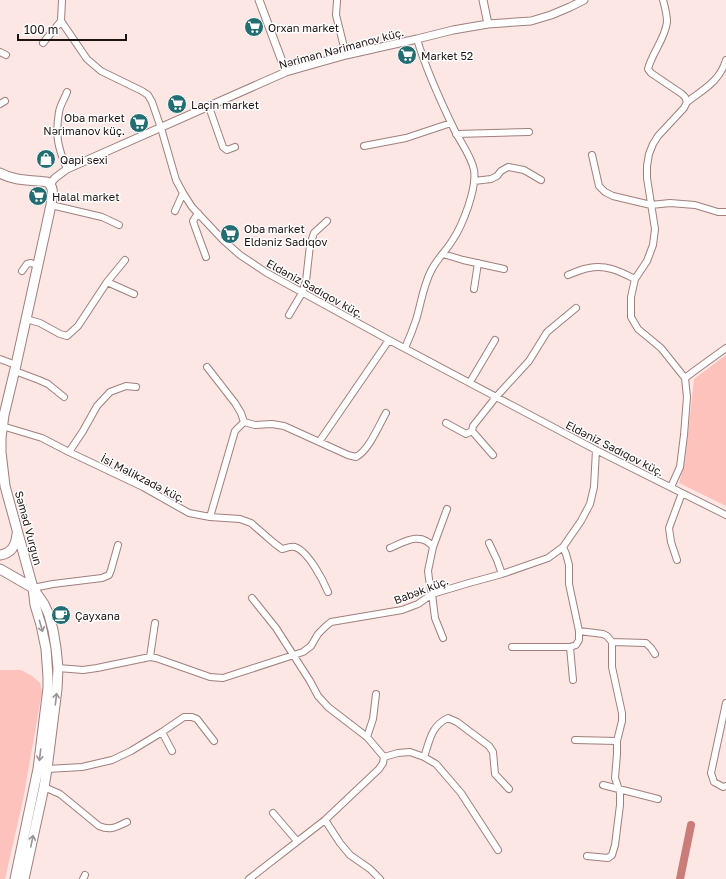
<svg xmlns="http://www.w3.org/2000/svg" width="726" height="879" font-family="'Golos Text',sans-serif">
<rect width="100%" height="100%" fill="#fde7e5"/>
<!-- green -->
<path fill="#fec2bd" d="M726 355V506L679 483 685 461 694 379Z
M0 670H21L32 676 40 683 42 692 23 800 5 879H0Z"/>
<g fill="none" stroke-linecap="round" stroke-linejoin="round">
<!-- canal -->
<path stroke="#ca7d78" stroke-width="8" d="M680 879 691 825"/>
<defs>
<path id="minor" d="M62 0 61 21 87 59 101 71 142 91 148 95 152 102 161 128 176 180 183 193 192 207 207 223 223 240 240 255 267 273 389 340 596 450 726 515
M663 0C665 7 667 15 667 22 665 39 652 53 648 69L651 73 682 94 685 97 687 102 684 108 658 136 653 144 649 154 647 166V178L655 229 653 245 647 261 635 279 631 297V317L638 329 661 348 685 378 687 397 684 435 680 467 671 487
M337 1 336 15 346 55
M43 43 61 21
M0 52 6 55
M67 92C65 98 60 105 59 112 55 136 58 148 67 169
M687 102C704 89 720 81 726 60
M0 104 5 101
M209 107 223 147 227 150 235 147
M456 134 529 132
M364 146 406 138 451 123
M592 155 599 186 605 192 613 196 651 205 670 203 695 205 718 212H726
M474 181 491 179 497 176 501 171 508 167 524 170 541 180
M51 205 102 217 119 225
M175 211 183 193
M198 213 193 221 195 227 206 257
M443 254 463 260 504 269
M22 271 27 264 31 263 37 265
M568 275C575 272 582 269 589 268 606 264 621 272 635 279
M107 282 134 294
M474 289 478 263
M289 315 302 293 306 281 310 245 314 233 327 221
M26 319 40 323 60 334 67 336 78 326 107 282 125 260
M405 348C409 339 413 329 416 320 421 304 423 286 431 271 436 260 446 251 452 241 463 225 477 188 474 170 471 155 460 142 454 129 440 100 426 70 417 39
M0 359 16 365
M207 367 235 403 241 413 244 422
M15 371 39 380 48 384 64 397
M685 378 697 369 726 348
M470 382 495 340
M446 423 466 434 472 431
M2 426 42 438 69 452 143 487 189 513 210 517 240 519 251 523 274 543 282 549C286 548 291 546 295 547 308 551 323 580 328 592
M319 442 389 340
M69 452 83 431 97 406 110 392 126 386 136 387
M493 455 472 431 473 426 496 397 529 361 547 332 576 308
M210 517 235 431 244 422 255 425 272 424 284 426 348 455 356 457C369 450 378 427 386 413
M489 543 497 560 502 574
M433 547 447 509
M390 548C404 542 421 531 433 547L428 571 429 579 432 594 435 618 443 638
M677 560 671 542 669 528 682 493
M33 588 53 584 102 578 109 575 111 570 118 545
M252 598 276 628 310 681 318 696 328 707 367 737 384 757
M579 631 603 634 607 636 612 642V667L622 713V721L617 741V754L615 778 620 793V805L615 845 612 855 608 858 587 856
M612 642 646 643 651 648 655 654
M512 647H570L576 645 579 640V631L569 584V565L566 554 563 547
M570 647 573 680
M150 657 155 623
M58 668 83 670 97 668 150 657 156 658 210 677 223 678 303 652 311 646 318 634 325 627 331 622 402 610 418 604 432 594 469 583 502 574 548 558 563 547 581 521 590 504 594 487 596 450
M726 703 711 773 714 782 723 787 726 786
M162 732 172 751
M367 737 373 719 376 694
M575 740 617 741
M384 757 398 753 410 752 424 757 436 764 461 793 498 850
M424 757C430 740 431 726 448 718L457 722 489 746 493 752 495 774 509 789
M47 769 82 767 112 760 131 751 162 732 184 717H192L197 719 214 741
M603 785 658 799
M44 787 60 794 99 826C111 831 116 827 127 822
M273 813 297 841
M325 820 340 843 350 855 370 869 380 879
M83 879 85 875
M249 879 325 820 379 769 383 763 384 757"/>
<path id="tertiary" d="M259 0 286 72
M483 0 488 24
M50 184 55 178 67 169 286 72 346 55 417 39 453 30 488 24 531 21 551 15 570 7 584 0"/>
<path id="primary" d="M0 173C14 181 31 180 47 182 55 187 52 196 51 205L16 365 4 415 1 438V452L5 486 33 588 35 605 41 625 46 649 48 677V688L38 769 15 879
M0 555C12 553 16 545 17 534
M0 569 33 588 44 604 49 615 53 630 56 648 58 668 57 689 47 769 44 787 24 879"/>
</defs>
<!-- minor casing -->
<use href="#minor" stroke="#a07f7c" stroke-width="8"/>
<!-- tertiary casing -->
<use href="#tertiary" stroke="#a07f7c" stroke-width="9"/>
<!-- primary casing -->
<use href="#primary" stroke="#a07f7c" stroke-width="11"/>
<!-- minor -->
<use href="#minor" stroke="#fff" stroke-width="6"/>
<!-- tertiary -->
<use href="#tertiary" stroke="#fff" stroke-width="7"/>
<!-- primary -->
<use href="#primary" stroke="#fff" stroke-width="9"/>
</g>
<!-- one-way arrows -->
<defs><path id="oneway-shaft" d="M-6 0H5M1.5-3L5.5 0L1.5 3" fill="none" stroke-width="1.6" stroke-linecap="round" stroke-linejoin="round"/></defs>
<g stroke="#9a9594">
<use href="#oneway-shaft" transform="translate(41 626) rotate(74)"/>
<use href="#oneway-shaft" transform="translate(56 699) rotate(-83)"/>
<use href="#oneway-shaft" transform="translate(40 755) rotate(97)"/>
<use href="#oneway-shaft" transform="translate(32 841) rotate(-78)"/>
</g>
<!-- icons -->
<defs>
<symbol id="supermarket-disc" viewBox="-11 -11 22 22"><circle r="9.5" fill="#226e72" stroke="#fff"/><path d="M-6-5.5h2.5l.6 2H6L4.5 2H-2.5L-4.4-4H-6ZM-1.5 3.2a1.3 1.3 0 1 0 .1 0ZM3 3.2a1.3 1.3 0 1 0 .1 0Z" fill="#fff"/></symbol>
<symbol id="shop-disc" viewBox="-11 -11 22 22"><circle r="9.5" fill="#226e72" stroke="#fff"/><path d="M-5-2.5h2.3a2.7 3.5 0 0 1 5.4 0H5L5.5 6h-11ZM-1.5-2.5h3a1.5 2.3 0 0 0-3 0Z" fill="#fff"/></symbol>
<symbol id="cafe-disc" viewBox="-11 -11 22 22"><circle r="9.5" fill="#226e72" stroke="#fff"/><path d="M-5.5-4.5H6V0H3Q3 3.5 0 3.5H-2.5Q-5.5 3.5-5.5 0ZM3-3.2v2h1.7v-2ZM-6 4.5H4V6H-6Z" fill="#fff"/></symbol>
</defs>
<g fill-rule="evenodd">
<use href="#supermarket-disc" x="243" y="16" width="22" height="22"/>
<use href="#supermarket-disc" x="396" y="44" width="22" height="22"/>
<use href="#supermarket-disc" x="166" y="93" width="22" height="22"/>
<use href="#supermarket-disc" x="128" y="112" width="22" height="22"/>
<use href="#shop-disc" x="35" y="148" width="22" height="22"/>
<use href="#supermarket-disc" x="27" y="185" width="22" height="22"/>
<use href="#supermarket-disc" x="219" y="223" width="22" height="22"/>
<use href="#cafe-disc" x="50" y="604" width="22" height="22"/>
</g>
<g text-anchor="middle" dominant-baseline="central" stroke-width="3" stroke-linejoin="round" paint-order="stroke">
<!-- poi labels -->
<g font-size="11" fill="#1f1312" stroke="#fff" text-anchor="start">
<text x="268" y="27">Orxan market</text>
<text x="421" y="55">Market 52</text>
<text x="191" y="104">Laçin market</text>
<text x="125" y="117" text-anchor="end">Oba market<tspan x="125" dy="13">Nərimanov küç.</tspan></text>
<text x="60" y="159">Qapi sexi</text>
<text x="52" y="196">Halal market</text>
<text x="244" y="228">Oba market<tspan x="244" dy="13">Eldəniz Sadıqov</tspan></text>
<text x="75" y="615">Çayxana</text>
</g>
<!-- street labels -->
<g font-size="11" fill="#1f1312" stroke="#fff">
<text transform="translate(341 48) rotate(-15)">Nəriman Nərimanov küç.</text>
<text transform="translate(315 288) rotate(29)">Eldəniz Sadıqov küç.</text>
<text transform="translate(615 448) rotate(27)">Eldəniz Sadıqov küç.</text>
<text transform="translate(143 478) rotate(27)">İsi Məlikzadə küç.</text>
<text transform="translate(29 528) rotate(75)">Səməd Vurğun</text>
<text transform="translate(421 590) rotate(-21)">Babək küç.</text>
</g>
</g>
<!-- scale -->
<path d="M18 34v6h108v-6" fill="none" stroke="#1f1312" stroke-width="2"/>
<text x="24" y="34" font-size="12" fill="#1f1312" stroke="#ffffff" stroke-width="3" paint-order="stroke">100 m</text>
</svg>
